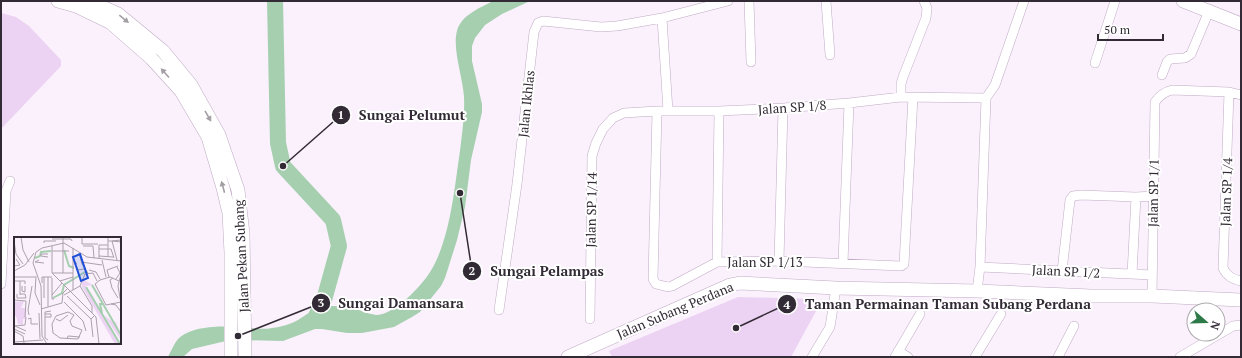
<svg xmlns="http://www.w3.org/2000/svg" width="1242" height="358" font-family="'PT Serif',serif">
<rect width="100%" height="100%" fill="#faf1fc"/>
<!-- green -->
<path fill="#edd3f3" d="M1 13 16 17 29 26 61 60V66L1 129Z
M738 297 815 299 820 304 791 357H612L609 351Z"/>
<!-- water -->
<path fill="#a5cfaf" d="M493 1H530L502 14 485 25 475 38 472 46V61L482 104V112L471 160 465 207 457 240 445 278 441 286 420 312 412 317 394 327 362 333H347L322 329H315L283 341 238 340 226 341 192 349 183 357H168C171 351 174 344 178 339 192 325 224 326 242 327 252 328 263 330 272 328 281 327 291 324 298 320 306 315 313 309 322 307 331 305 343 306 352 308 360 310 368 314 376 315 393 315 416 291 426 278 450 246 454 190 460 151 462 133 465 115 464 97 463 78 452 48 457 31 461 15 480 8 493 1Z"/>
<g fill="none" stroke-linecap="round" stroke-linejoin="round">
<!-- river -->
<path stroke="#a5cfaf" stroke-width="16" d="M275 1 278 143 283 166 333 220 339 246 324 300 314 320"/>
<defs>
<path id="street" d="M749 1 751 62
M826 1 830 55
M662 18 668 111
M1095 63 1115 1
M1162 75 1167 62 1170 59 1185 58 1191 54 1209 11
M1229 92 1223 268C1227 276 1232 279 1241 281
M901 97V84L903 77 926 18 927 8 924 1
M657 111 653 279 656 284 668 287 672 286 717 262 779 261 901 266 904 264 913 97
M779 261 783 108
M717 262 719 111
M843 263 849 103
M980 267 1152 275
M1062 271 1070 200 1073 196 1081 195 1136 197 1153 196
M1132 274 1136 197
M1 284 6 191 10 181
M977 291 980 267 986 98 995 85 1024 1
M1152 296 1155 102C1159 96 1164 92 1172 90L1229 92 1241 95
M499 310 517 184 534 32 538 23 543 21 601 27 617 26 662 18 728 1
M590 319 592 156 596 143 603 129 613 118 624 113 657 111H719L783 108 849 103 901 97 986 98
M898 351 908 357
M812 357 830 327 836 288
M895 357 920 314
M975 357 1001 314
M1058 357 1074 326
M1180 357 1233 326 1241 325"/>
<path id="secondary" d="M58 1 76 6 111 23 151 58 181 91 208 137 223 188 229 213 231 253V357
M89 1 118 14 163 51 191 85 219 135 238 190 243 234 245 357
M1183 1 1241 24
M568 357 730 285 740 283 836 288 977 291 1091 296H1152L1241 300"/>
</defs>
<!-- street casing -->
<use href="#street" stroke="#c0aac5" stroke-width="10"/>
<!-- secondary casing -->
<use href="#secondary" stroke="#c0aac5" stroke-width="14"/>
<!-- street -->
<use href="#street" stroke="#fff" stroke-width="9"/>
<!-- secondary -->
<use href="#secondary" stroke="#fff" stroke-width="13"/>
</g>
<!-- one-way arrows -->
<defs><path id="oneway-solid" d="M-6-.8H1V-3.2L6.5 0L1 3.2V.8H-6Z"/></defs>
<g fill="#a39fa4">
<use href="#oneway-solid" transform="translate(124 19) rotate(39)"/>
<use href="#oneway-solid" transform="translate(165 73) rotate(-132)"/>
<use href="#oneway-solid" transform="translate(208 116) rotate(60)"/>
<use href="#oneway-solid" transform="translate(223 187) rotate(-105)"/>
</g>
<g text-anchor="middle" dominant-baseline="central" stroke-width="4" stroke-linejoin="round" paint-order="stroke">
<!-- street labels -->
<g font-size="13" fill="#322a34" stroke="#fff">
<text transform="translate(526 104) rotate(-84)">Jalan Ikhlas</text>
<text transform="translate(792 107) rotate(-4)">Jalan SP 1/8</text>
<text transform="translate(1226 192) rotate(-88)">Jalan SP 1/4</text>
<text transform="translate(1153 193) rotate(-89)">Jalan SP 1/1</text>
<text transform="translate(591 210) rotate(-89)">Jalan SP 1/14</text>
<text transform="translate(241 256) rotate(-93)">Jalan Pekan Subang</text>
<text x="765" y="262">Jalan SP 1/13</text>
<text transform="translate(1066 271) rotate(3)">Jalan SP 1/2</text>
<text transform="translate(675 310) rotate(-23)">Jalan Subang Perdana</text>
</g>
</g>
<!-- overview -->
<g transform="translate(14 237)">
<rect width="107" height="107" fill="#faf1fc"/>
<path d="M68 42 79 48 93 72 78 48 71 49 105 107H101L68 50ZM10 64 7 71H12V82H9V88L4 87 2 79H0V65ZM90 78 100 86 102 85 107 103Z" fill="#edd3f3"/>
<path fill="none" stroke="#a5cfaf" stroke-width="2" d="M50 13 55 29 60 31M21 21 26 19 27 15 37 14M78 48 107 98M72 50 106 107M39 61 48 56 50 48 71 35M88 76 86 67H89"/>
<path fill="none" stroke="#aaa1ac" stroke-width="1" d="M7 0 9 13 15 25M49 0V36M68 0V7H84M38 2H57L58 4M107 3 98 4 107 5M0 4 2 17 9 27M94 4H98L103 23M30 6V4H42M38 9V36L57 55M69 9H79L80 21M85 12H97L100 21M38 14H55M65 16 68 27 74 36M85 19 99 20M34 20 27 19V17H34M94 20V0M85 21V8H94M25 23 21 25 30 26M88 23 92 40M67 25 88 28M63 26 61 27 64 33 70 32M0 29 6 28 2 22M75 33 82 35 86 42M0 34 11 28 20 16M38 36H59M107 37 104 49 107 67M22 39 21 56 26 68M0 40H21M30 40V61M95 40 93 33 104 29M38 41V62H40M99 41 96 43 98 51 104 61M102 42 106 36 103 30M86 43 81 47 92 68 107 65M86 43 96 40 105 44M0 44H11V47M6 44V58M46 44 59 40M28 46V40H38M8 49V54L11 55V49M66 49 78 69V76M59 53V11M57 55 82 80 85 107M3 57V61H12L11 57H6M38 58 48 46M50 58 66 49 71 37 79 36 83 44M53 59 77 82M0 63 12 64 11 80M50 65 69 84 72 94M97 67 102 68 107 75M34 70V40M27 72 48 66 49 56 53 52M54 75 60 78 56 84 58 89 68 93 64 102 46 101 39 96 38 87 42 79ZM25 76 26 102M31 77H37V80H31M15 78 14 73 18 49M14 82 17 81V87H24M42 82 46 84 54 78M0 89 11 88 12 80M1 89 12 94M0 92 11 97M0 94 9 99 10 106M79 100 77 82 81 78M53 102 54 99 66 100M34 103 31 101V75L37 74M0 105 29 103M33 107 28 99 27 49 19 26 22 15 28 11 50 6 73 20 107 24"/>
<path fill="#1d4ed8" fill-opacity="0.15" stroke="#1d4ed8" stroke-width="2" d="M66 17 74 41 67 44 59 20Z"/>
<rect width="107" height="107" fill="none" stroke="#322a34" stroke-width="2"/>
</g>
<!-- callouts -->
<path fill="none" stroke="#322a34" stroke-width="1.5" d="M283 166L341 115M460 193L472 271M238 336L321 303M736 328L787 304"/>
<g fill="#322a34" stroke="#fff" stroke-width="1.5">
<circle cx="283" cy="166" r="4"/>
<circle cx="460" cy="193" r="4"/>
<circle cx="238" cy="336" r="4"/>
<circle cx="736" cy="328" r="4"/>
<circle cx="341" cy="115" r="10"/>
<circle cx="472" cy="271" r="10"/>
<circle cx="321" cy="303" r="10"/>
<circle cx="787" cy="304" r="10"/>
</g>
<g font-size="12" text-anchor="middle" font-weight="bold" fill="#fff">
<text x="341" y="119">1</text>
<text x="472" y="275">2</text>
<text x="321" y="307">3</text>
<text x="787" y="309">4</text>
</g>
<g font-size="14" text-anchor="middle" font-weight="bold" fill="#322a34" stroke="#fff" stroke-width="4" stroke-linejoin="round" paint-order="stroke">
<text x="412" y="120">Sungai Pelumut</text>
<text x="547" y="276">Sungai Pelampas</text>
<text x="401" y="308">Sungai Damansara</text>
<text x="948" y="309">Taman Permainan Taman Subang Perdana</text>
</g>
<!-- border -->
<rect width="1242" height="358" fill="none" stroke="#322a34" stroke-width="4"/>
<!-- north arrow -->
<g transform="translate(1206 322) rotate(110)"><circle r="19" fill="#ffffff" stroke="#adaaae"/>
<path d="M0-3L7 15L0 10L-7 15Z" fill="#2d7948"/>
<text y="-6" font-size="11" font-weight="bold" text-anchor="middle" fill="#322a34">N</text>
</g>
<!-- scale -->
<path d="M1098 34v6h65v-6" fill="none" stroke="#322a34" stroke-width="2"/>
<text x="1104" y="34" font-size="12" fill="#322a34" stroke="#ffffff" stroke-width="3" paint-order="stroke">50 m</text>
</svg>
